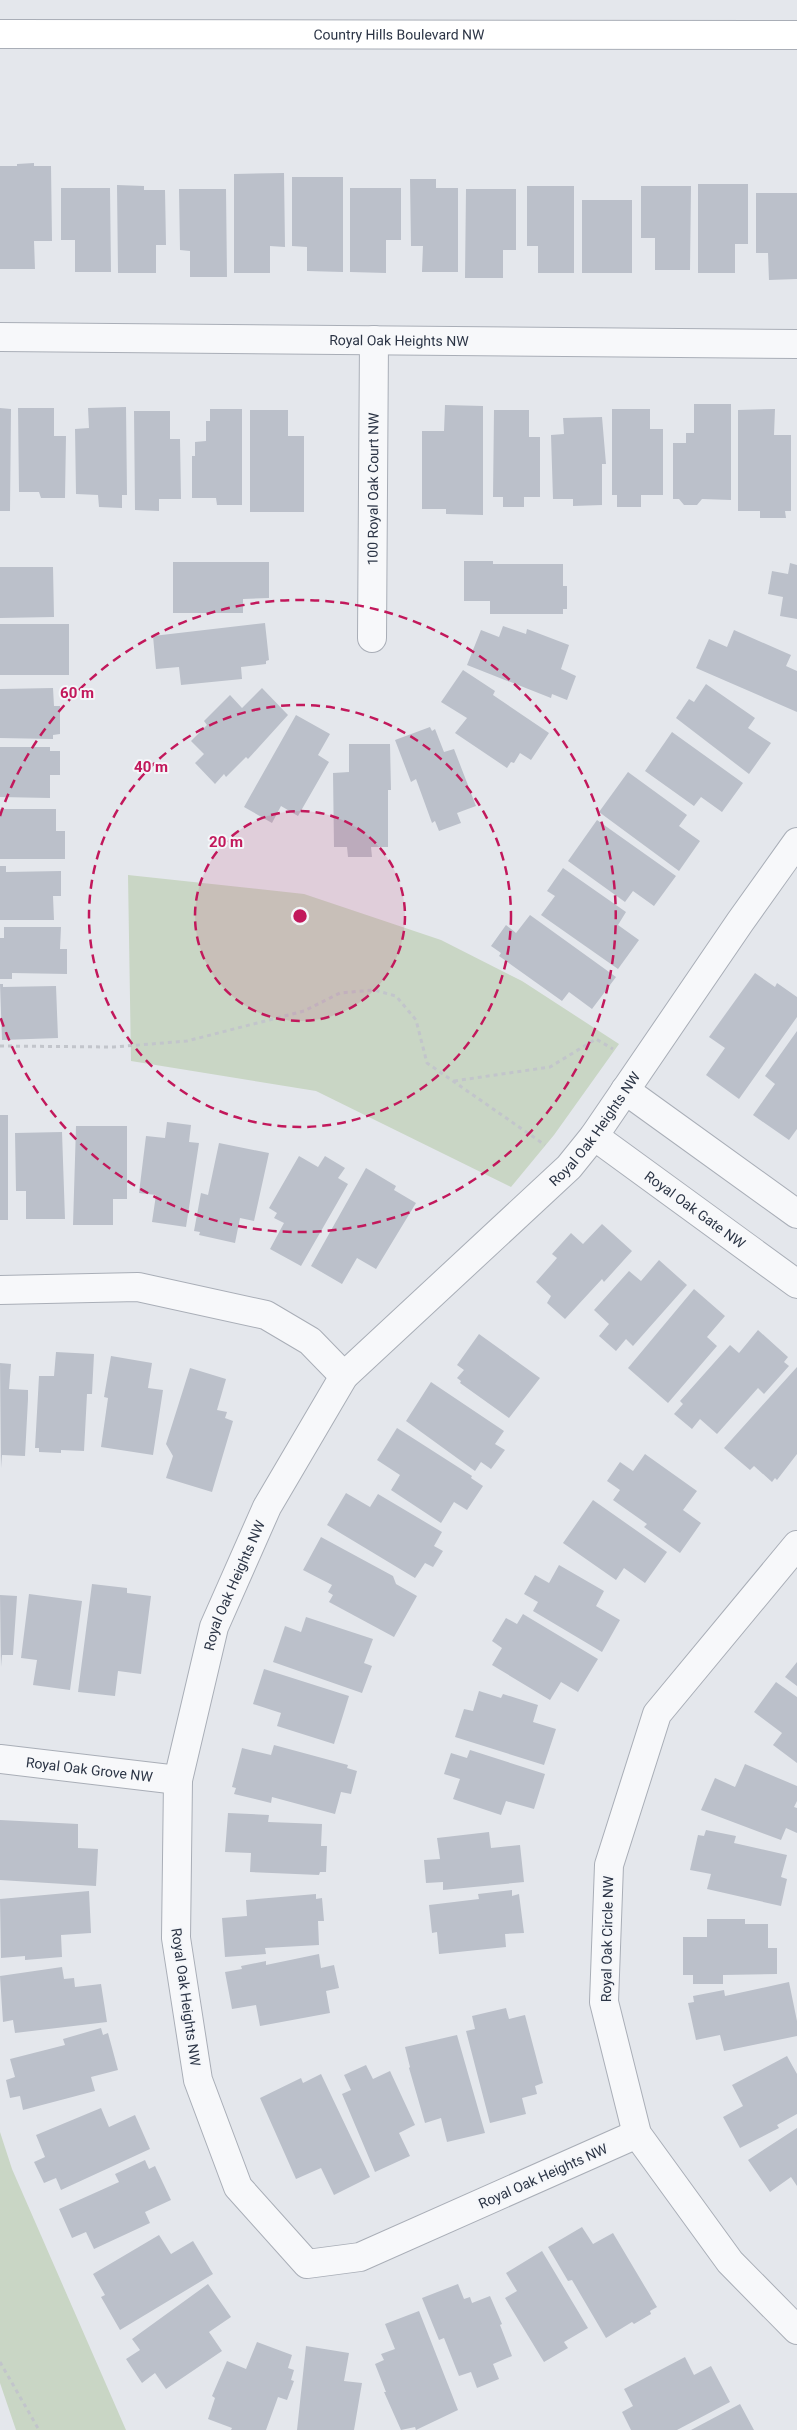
<svg xmlns="http://www.w3.org/2000/svg" width="797" height="2430" font-family="Roboto,sans-serif">
<rect width="100%" height="100%" fill="#e4e7ec"/>
<!-- green -->
<path fill="#c9d6c5" d="M128 875 304 894 441 940 522 981 619 1044 554 1135 511 1187 316 1091 131 1061Z
M0 2132 12 2169 126 2430H16L0 2383Z"/>
<!-- building -->
<path fill="#bbc0ca" d="M34 163V166H51L52 241H34L35 269H0V166H17V164Z
M284 173 285 247 270 246V273H234V174Z
M292 177H343V272L307 271V247L292 246Z
M410 179H436V188H458V272H422L423 246H411Z
M698 184H748V244H735V273H698Z
M117 185 144 186V190H165L166 245H156V273H118Z
M527 186H574V273H538V246H527Z
M641 186H691L690 270H655V238H641Z
M61 188H110L111 272H75V240H61Z
M350 188H401V240H386V273L350 272Z
M179 189H226L227 277H190V251L180 250Z
M466 189H516V250H503V278H465Z
M756 193H797V279L769 280 768 253H756Z
M582 200H632V273H582Z
M694 404H731V500L702 499 697 505H684L679 499H673V443H686V433H694Z
M445 405 483 406V515L446 514V509H422V431H444Z
M126 407 127 495H122V508L99 507 98 495 76 494 75 429 89 428 88 408Z
M0 408 11 409 10 511H0Z
M18 408H54V436H66L65 498H41L39 492H19Z
M210 409H242V505H217L216 498H192V456H195V442L206 441V421H210Z
M612 409H650V429H663V495H641V507H617V495H612Z
M775 409 774 435H791V511H785L786 518H760V511H738V410Z
M250 410H288V436H304V512H250Z
M494 410H529V437H540V497H524V507H503V497H493Z
M134 411H170V439H180L181 499H159V511L135 510Z
M602 417 606 464H602V505L573 506V499H553L551 435 564 434 563 418Z
M464 561H493V564H563V586H567V609H563V614H490V601H464Z
M173 562H269V598L243 599V613H173Z
M790 563 797 565V619L780 616 783 597 768 594 772 571 788 574Z
M0 567H53L54 617 0 618Z
M265 623 269 660 266 661V664L241 667 242 679 181 685 179 667 156 669 153 636Z
M0 624H69V675H0Z
M503 626 526 634 527 629 569 645 561 669 576 676 567 700 552 694 551 698 467 665 481 630 499 637Z
M734 630 791 655 786 666 797 671V712L696 668 709 639 727 647Z
M463 670 495 691 493 695 549 733 531 760 520 753 514 763 511 762 507 768 455 733 467 718 441 702Z
M706 684 755 718 748 728 771 743 749 774 676 718 689 699 694 702Z
M53 688 54 706H60V734L53 735V739L0 738V689Z
M262 688 288 715 248 759 246 757 226 777 224 774 215 784 195 763 204 754 191 741 207 725 204 721 230 695 242 708Z
M296 715 330 734 318 755 329 762 298 816 281 806 272 823 244 807Z
M430 727 432 731 435 729 444 752 454 749 476 806 457 813 461 823 439 831 435 821 432 823 416 779 411 782 395 740Z
M672 732 743 783 722 812 701 797 694 806 645 771Z
M349 744H390L391 790H388V847H371L372 857H348L347 847H334L333 773 349 772Z
M0 747H50V751H60V775H50V798L0 797Z
M628 772 687 815 679 826 700 841 679 871 599 812Z
M0 809H56V831H65V859H0Z
M597 820 676 876 654 906 633 891 625 902 568 861Z
M0 866H6V872L61 871V896H53L54 920H0Z
M563 868 626 912 618 925 639 940 618 969 541 915 555 896 547 891Z
M530 915 616 977 592 1009 569 992 562 1001 499 956 501 953 491 946 506 925 516 933Z
M4 927H61L60 949H67V974L12 973V979H0V938H4Z
M755 973 775 987 777 983 797 997V1017L739 1099 706 1075 725 1048 709 1037Z
M0 984H3V987L56 986 58 1038 2 1040Z
M797 1031V1129L789 1140 753 1115 775 1084 765 1076Z
M0 1115H8V1220H0Z
M167 1122 191 1125 189 1142 199 1143 186 1227 152 1222 156 1195 139 1193 146 1136 165 1138Z
M76 1126H127V1199H113V1225H73Z
M62 1132 65 1219H26V1191H16L15 1133Z
M219 1143 269 1153 254 1221 240 1218 235 1243 199 1235 200 1232 194 1231 201 1193 208 1195Z
M299 1156 318 1167 325 1156 345 1168 338 1178 348 1184 301 1266 270 1249 284 1223 274 1218 277 1213 269 1208Z
M366 1168 396 1186 394 1190 416 1203 376 1269 357 1258 342 1284 311 1266Z
M602 1224 632 1251 604 1282 602 1279 565 1319 547 1303 551 1296 536 1282 551 1265 557 1258 552 1254 571 1233 583 1244Z
M659 1260 687 1285 633 1346 626 1339 616 1351 599 1336 609 1324 594 1310 629 1271 641 1281Z
M694 1289 725 1316 707 1337 717 1346 668 1403 628 1368Z
M758 1330 788 1357 784 1362 789 1366 764 1394 758 1388 717 1434 700 1419 692 1429 674 1414 683 1404 680 1401 730 1345 739 1353Z
M479 1334 540 1378 509 1418 460 1383 461 1381 457 1378 464 1370 457 1365Z
M56 1352 94 1354 92 1394H87L84 1451 61 1450V1453L39 1452V1448H35L39 1376H54Z
M111 1356 152 1363 148 1388 163 1390 153 1455 101 1447 108 1398 104 1397Z
M0 1363 11 1364 9 1389 28 1390V1399L25 1456 2 1455 1 1468Z
M797 1367V1454L777 1480 775 1478 772 1482 754 1466 750 1470 724 1448Z
M190 1368 226 1379 217 1410 227 1412 225 1418 233 1421 212 1492 166 1478 173 1456 166 1444Z
M431 1382 504 1431 495 1444 505 1450 491 1469 481 1462 475 1471 406 1421Z
M397 1428 472 1476 471 1478 483 1486 467 1510 454 1502 441 1523 391 1490 400 1475 377 1460Z
M645 1454 697 1491 683 1510 701 1523 680 1553 644 1527 647 1524 613 1500 620 1490 607 1481 620 1462 633 1471Z
M346 1493 370 1507 378 1494 442 1532 434 1546 443 1551 433 1567 425 1563 415 1578 327 1525Z
M593 1500 667 1552 645 1583 624 1568 616 1580 563 1543Z
M321 1537 393 1576 396 1584 417 1596 394 1637 329 1602 333 1595 328 1592 332 1585 303 1570Z
M559 1565 604 1591 596 1606 620 1620 602 1652 533 1611 538 1602 524 1594 535 1575 549 1583Z
M92 1584 127 1588V1593L151 1596 141 1674 118 1671 115 1696 78 1692Z
M29 1594 82 1601 70 1690 33 1685 37 1660 21 1658Z
M0 1595 17 1596 13 1655H2L1 1667Z
M523 1614 598 1659 578 1692 561 1682 550 1700 492 1665 502 1648 492 1641 506 1618 517 1624Z
M306 1617 373 1639 364 1663 372 1666 362 1693 273 1662 285 1626 301 1632Z
M797 1662V1686L785 1677Z
M264 1669 349 1696 334 1744 277 1726 281 1713 253 1704Z
M776 1682 797 1697V1763L773 1745 782 1733 754 1712Z
M479 1691 501 1698 503 1694 538 1705 533 1722 556 1729 544 1765 455 1737 464 1709 473 1711Z
M274 1745 348 1765 347 1768 357 1771 351 1794 341 1792 335 1814 272 1797 271 1803 234 1794 236 1788 232 1787 242 1748 271 1755Z
M470 1750 545 1774 534 1809 506 1801 501 1815 453 1799 460 1779 444 1774 451 1753 467 1758Z
M745 1764 797 1786V1801L794 1807 797 1808V1833L786 1828 781 1840 701 1810 715 1778 735 1787Z
M228 1813 269 1815 268 1822 322 1824 321 1846H327L326 1872H320L319 1875 250 1872 251 1853 225 1852Z
M0 1820 78 1824V1848L98 1849 96 1886 0 1880Z
M706 1830 736 1836 734 1843 787 1855 781 1877 787 1879 781 1906 707 1889 711 1874 690 1870 698 1835 704 1836Z
M489 1832 491 1848 520 1845 524 1882 443 1890V1882L426 1883 424 1860 440 1859 437 1838Z
M512 1890V1896L519 1894 524 1933 505 1934 506 1947 439 1954 437 1932 432 1933 429 1905 479 1899 478 1894Z
M89 1891 91 1933 61 1935 62 1957 25 1960V1956L1 1958 0 1899Z
M316 1894V1899L322 1898 324 1921H318L319 1945 265 1948 266 1954 225 1957 222 1918 247 1916 246 1900Z
M707 1919H745V1924H768V1948H777V1974L723 1975V1984H693V1975H683V1937H707Z
M319 1954 321 1968 334 1965 339 1988 326 1991 330 2013 260 2026 256 2005 232 2009 225 1972 242 1969 241 1966 266 1961V1965Z
M62 1967 64 1979 74 1978 75 1987 101 1984 107 2022 15 2033 13 2020 3 2022 0 1976Z
M789 1982 797 2021V2036L724 2051 720 2035 696 2040 688 2003 694 2002 693 1996 724 1990 725 1996Z
M506 2008 509 2019 525 2015 543 2083 535 2086 537 2094 522 2098 526 2114 490 2123 466 2031 475 2029 472 2016Z
M101 2028 103 2035 108 2033 118 2070 91 2077 95 2091 23 2110 20 2096 10 2098 6 2080 15 2077 10 2059 65 2045 63 2039Z
M457 2035 485 2133 447 2142 441 2118 425 2123 409 2068 410 2067 405 2047Z
M787 2056 797 2074V2114L777 2125 779 2128 740 2148 723 2117 743 2106 732 2085Z
M366 2065 373 2079 390 2071 415 2125 399 2133 410 2156 375 2172 342 2094 351 2090 344 2075Z
M321 2074 370 2177 334 2195 321 2168 296 2179 260 2098 301 2078 303 2083Z
M101 2108 109 2127 135 2115 150 2149 61 2190 56 2178 44 2183 34 2162 45 2157 36 2135Z
M797 2128V2186L791 2177 770 2192 748 2160Z
M145 2160 149 2169 155 2166 171 2200 145 2212 150 2223 94 2249 86 2232 72 2238 59 2209 119 2182 115 2174Z
M582 2227 593 2244 613 2233 657 2307 650 2311 651 2314 634 2324 632 2322 606 2338 572 2280 568 2281 548 2247Z
M159 2235 171 2254 193 2241 213 2274 120 2330 101 2297 105 2295 93 2274Z
M542 2251 588 2328 564 2342 568 2348 544 2362 505 2298 517 2291 506 2273Z
M208 2284 231 2317 209 2332 222 2351 166 2389 155 2373 142 2383 126 2359 140 2350 132 2339Z
M458 2284 464 2299 470 2297 472 2303 490 2296 502 2324 500 2325 512 2356 493 2364 499 2379 477 2388 471 2372 459 2376 444 2338 439 2340 422 2298Z
M419 2311 458 2410 416 2430 415 2427 401 2430 384 2392H386L375 2364 384 2360 381 2354 395 2349 385 2324Z
M257 2342 292 2355 288 2368 294 2370 291 2380 294 2381 287 2400 278 2397 266 2430H231L232 2428 208 2419 215 2398 212 2396 227 2361 246 2369Z
M306 2346 349 2353 344 2381 362 2383 354 2430H297Z
M685 2357 694 2375 711 2366 730 2402 677 2430H631L622 2412 633 2406 624 2389Z
M740 2404 754 2430H691Z"/>
<g fill="none" stroke-linecap="round" stroke-linejoin="round">
<defs>
<g id="minor">
<path id="s1" d="M0 337 797 344"/>
<path id="s2" d="M372 638 374 340"/>
<path d="M625 1090 797 1214"/>
<path id="s3" d="M594 1136 797 1284"/>
<path d="M0 1290 138 1287 266 1315 310 1341 344 1376"/>
<path d="M797 1545 657 1714 609 1865 604 2002 637 2134 730 2262 797 2330"/>
<path id="s4" d="M0 1759 178 1780"/>
<path id="s5" d="M637 2134 360 2257 307 2264 238 2187 198 2080 176 1938 178 1780 214 1627 267 1507 344 1376 569 1167 594 1136 740 922 797 842"/>
</g>
<g id="secondary">
<path id="s6" d="M0 34 797 35"/>
</g>
</defs>
<!-- minor casing -->
<use href="#minor" stroke="#a9aeb7" stroke-width="30"/>
<!-- secondary casing -->
<use href="#secondary" stroke="#a9aeb7" stroke-width="30"/>
<!-- path -->
<path stroke="#c2c5cb" stroke-width="3" stroke-dasharray="4 4" stroke-linecap="butt" d="M0 1046 114 1047 187 1041 304 1011 340 993 374 990 396 996 416 1020 427 1063 545 1145
M454 1081 550 1067 596 1039 613 1049
M0 2362 39 2430"/>
<!-- minor -->
<use href="#minor" stroke="#f7f8fa" stroke-width="28"/>
<!-- secondary -->
<use href="#secondary" stroke="#fff" stroke-width="28"/>
</g>
<!-- distance rings -->
<circle cx="300" cy="916" r="105" fill="#c2185b" fill-opacity=".12"/>
<g fill="none" stroke="#c2185b" stroke-width="2.5" stroke-dasharray="9 6">
<circle cx="300" cy="916" r="105"/>
<circle cx="300" cy="916" r="211"/>
<path d="M0 816A316 316 0 1 1 0 1016"/>
</g>
<g text-anchor="middle" dominant-baseline="central" stroke-width="4" stroke-linejoin="round" paint-order="stroke">
<!-- street labels -->
<g font-size="14" fill="#2b3445" stroke="#f4f6f9">
<text stroke="none"><textPath href="#s6" startOffset="399">Country Hills Boulevard NW</textPath></text>
<text stroke="none"><textPath href="#s1" startOffset="399">Royal Oak Heights NW</textPath></text>
<text stroke="none"><textPath href="#s2" startOffset="149">100 Royal Oak Court NW</textPath></text>
<text stroke="none"><textPath href="#s5" startOffset="1669">Royal Oak Heights NW</textPath></text>
<text stroke="none"><textPath href="#s3" startOffset="125">Royal Oak Gate NW</textPath></text>
<text stroke="none"><textPath href="#s5" startOffset="1079">Royal Oak Heights NW</textPath></text>
<text stroke="none"><textPath href="#s4" startOffset="90">Royal Oak Grove NW</textPath></text>
<text transform="translate(607 1939) rotate(-89)">Royal Oak Circle NW</text>
<text transform="translate(186 1997) rotate(82)">Royal Oak Heights NW</text>
<text transform="translate(543 2176) rotate(-24)">Royal Oak Heights NW</text>
</g>
</g>
<circle cx="300" cy="916" r="8" fill="#c2185b" stroke="#f4f6f9" stroke-width="2.5"/>
<g font-size="15" text-anchor="middle" font-weight="bold" fill="#c2185b" stroke="#f4f6f9" stroke-width="4" stroke-linejoin="round" paint-order="stroke">
<text x="77" y="698">60 m</text>
<text x="151" y="772">40 m</text>
<text x="226" y="847">20 m</text>
</g>
</svg>
